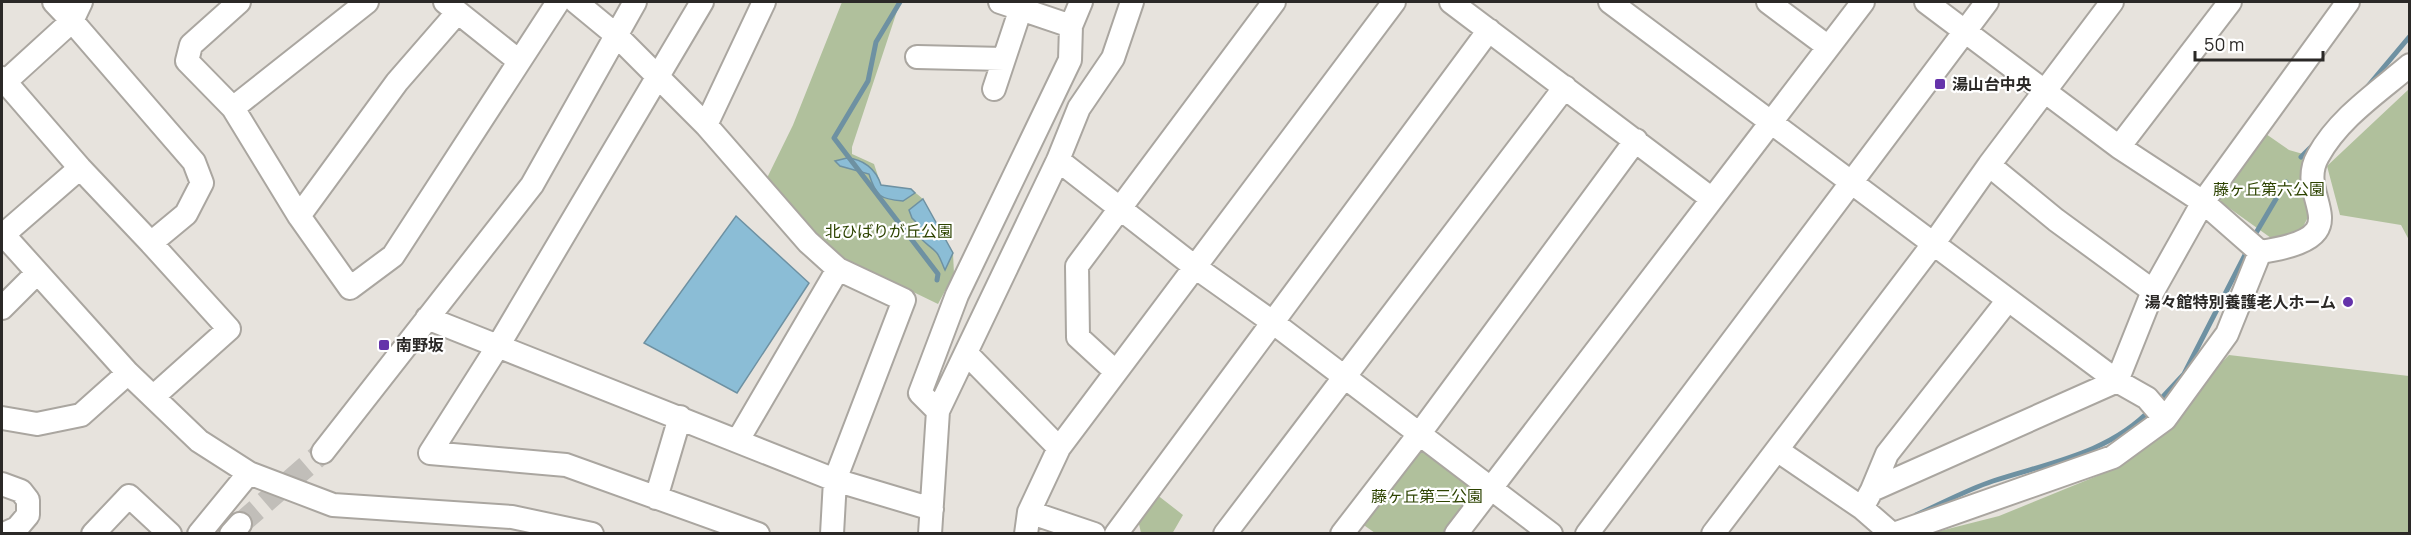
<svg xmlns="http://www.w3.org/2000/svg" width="2411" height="535" font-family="Manrope,'Noto Sans JP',sans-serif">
<rect width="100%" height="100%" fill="#e7e3dd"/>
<!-- green -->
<path fill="#b0c09c" d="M842 2H900L852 147V154L874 164 881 185 911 189 923 199 953 253 954 274 938 304 835 254 767 178 793 125Z
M2409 89V240L2401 225 2340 215 2327 166Z
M2266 134 2289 150 2310 156 2315 203 2299 235 2278 243 2211 195Z
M2229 355 2409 376V533L1928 534 1999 516 2119 467Z
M1420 443 1481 489 1448 533H1375L1358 521Z
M1156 494 1183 515 1172 534 1141 533 1137 515Z"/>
<!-- water -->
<path fill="#8bbdd6" stroke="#6e91a2" stroke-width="1.5" d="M847 158C863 159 876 169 881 185L911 189 915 193 903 201C879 199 876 196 869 174L840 166 835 161Z
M923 199 953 253 945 270C942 264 940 256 936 252 928 243 914 239 918 224L912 218 909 210Z
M736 216 809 283 737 393 644 343Z"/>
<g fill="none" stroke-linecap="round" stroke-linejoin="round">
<!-- stream -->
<path stroke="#6e91a2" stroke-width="5" d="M900 2 876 42 868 81 834 138 938 274 937 280
M2368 86 2410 36
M2301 157 2313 145
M2253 238 2286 182
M2158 402 2184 374 2248 249
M1916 515C1941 504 1966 490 1993 481 2048 463 2110 453 2151 409"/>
<!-- minor-tunnel -->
<path stroke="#c1beb9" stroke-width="22" stroke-dasharray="22 11" stroke-linecap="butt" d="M240 524 323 452"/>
<defs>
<path id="minor" d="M81 2 72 21 194 162 202 183 186 214 151 243 229 329 153 397
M239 2 191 45 187 61 233 108 299 216 350 288 393 256 558 2
M445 2 519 61
M702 2 498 346 430 453 566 465 758 534
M1000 2 1071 26
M1451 2 1712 199
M1610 2 2117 381 2147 398 2165 419
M1768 2 1827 46
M1926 2 2119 147 2203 202 2260 252
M917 57 1004 59
M2 78 80 168 151 243
M5 82 72 21 54 2
M994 89 1023 2
M233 108 367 2
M706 125 764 2
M2119 147 2230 2
M1058 160 1195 267 1271 321 1551 534
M1989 165 2056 220 2153 291
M299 216 397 82 457 13
M2 233 128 373 199 441 249 473 333 505 512 517 592 534
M3 235 80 168
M2 308 37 273
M427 318 835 480 904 300 838 269 808 242 706 125 616 35 576 2
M967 354 1059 448
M1116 372 1078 337 1077 266 1274 2
M938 411 920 393 957 295 1070 60 1071 26 1081 2
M2 418 37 424 81 415 128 373
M738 440 838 269
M1777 450 1862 508 1892 534
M323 452 532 185 635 2
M2 484 21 491 28 500V515L17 528 4 534
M1872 490 1887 454 2008 300
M656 498 680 417
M1862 508 1872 490 2117 381 2153 291 2203 202 2348 2
M1029 512 1094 534
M93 534 129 496 170 534
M199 534 249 473
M231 534 240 524
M832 534 835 480 932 509
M930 534 938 411 1058 160 1079 108 1113 58 1132 2
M1026 534 1029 512 1059 448 1394 2
M1116 534 1489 30
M1225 534 1565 87
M1342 534 1420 433 1636 140
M1456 534 1863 2
M1587 534 1987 2
M1713 534 1934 243 1989 165 2112 2
M1894 534 2113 457 2165 419 2227 334 2260 252C2367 236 2293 199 2318 156 2339 118 2377 93 2410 65"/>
</defs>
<!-- minor casing -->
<use href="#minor" stroke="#aaa6a0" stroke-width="26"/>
<!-- minor -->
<use href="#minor" stroke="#fff" stroke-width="22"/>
</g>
<!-- markers -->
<g fill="#6533aa" stroke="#fff" stroke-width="2">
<rect x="1934" y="78" width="12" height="12" rx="3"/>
<circle cx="2348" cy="302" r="6"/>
<rect x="378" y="339" width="12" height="12" rx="3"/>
</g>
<g text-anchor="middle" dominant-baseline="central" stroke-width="4.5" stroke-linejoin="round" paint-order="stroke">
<!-- poi labels -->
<g font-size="16" font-weight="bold" fill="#2b2927" stroke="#fff" text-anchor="start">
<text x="1952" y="84">湯山台中央</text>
<text x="2336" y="302" text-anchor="end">湯々館特別養護老人ホーム</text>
<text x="396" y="345">南野坂</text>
</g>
<!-- park labels -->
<g font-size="16" fill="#2d4300" stroke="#fff">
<text x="2269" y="189">藤ヶ丘第六公園</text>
<text x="889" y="231">北ひばりが丘公園</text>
<text x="1427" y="496">藤ヶ丘第三公園</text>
</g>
</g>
<!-- border -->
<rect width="2411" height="535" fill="none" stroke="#2b2927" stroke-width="6"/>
<!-- scale -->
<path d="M2195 51v9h128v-9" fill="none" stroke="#2b2927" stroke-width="3"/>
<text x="2204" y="51" font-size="18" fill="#2b2927" stroke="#ffffff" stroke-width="4.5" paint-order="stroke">50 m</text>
</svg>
